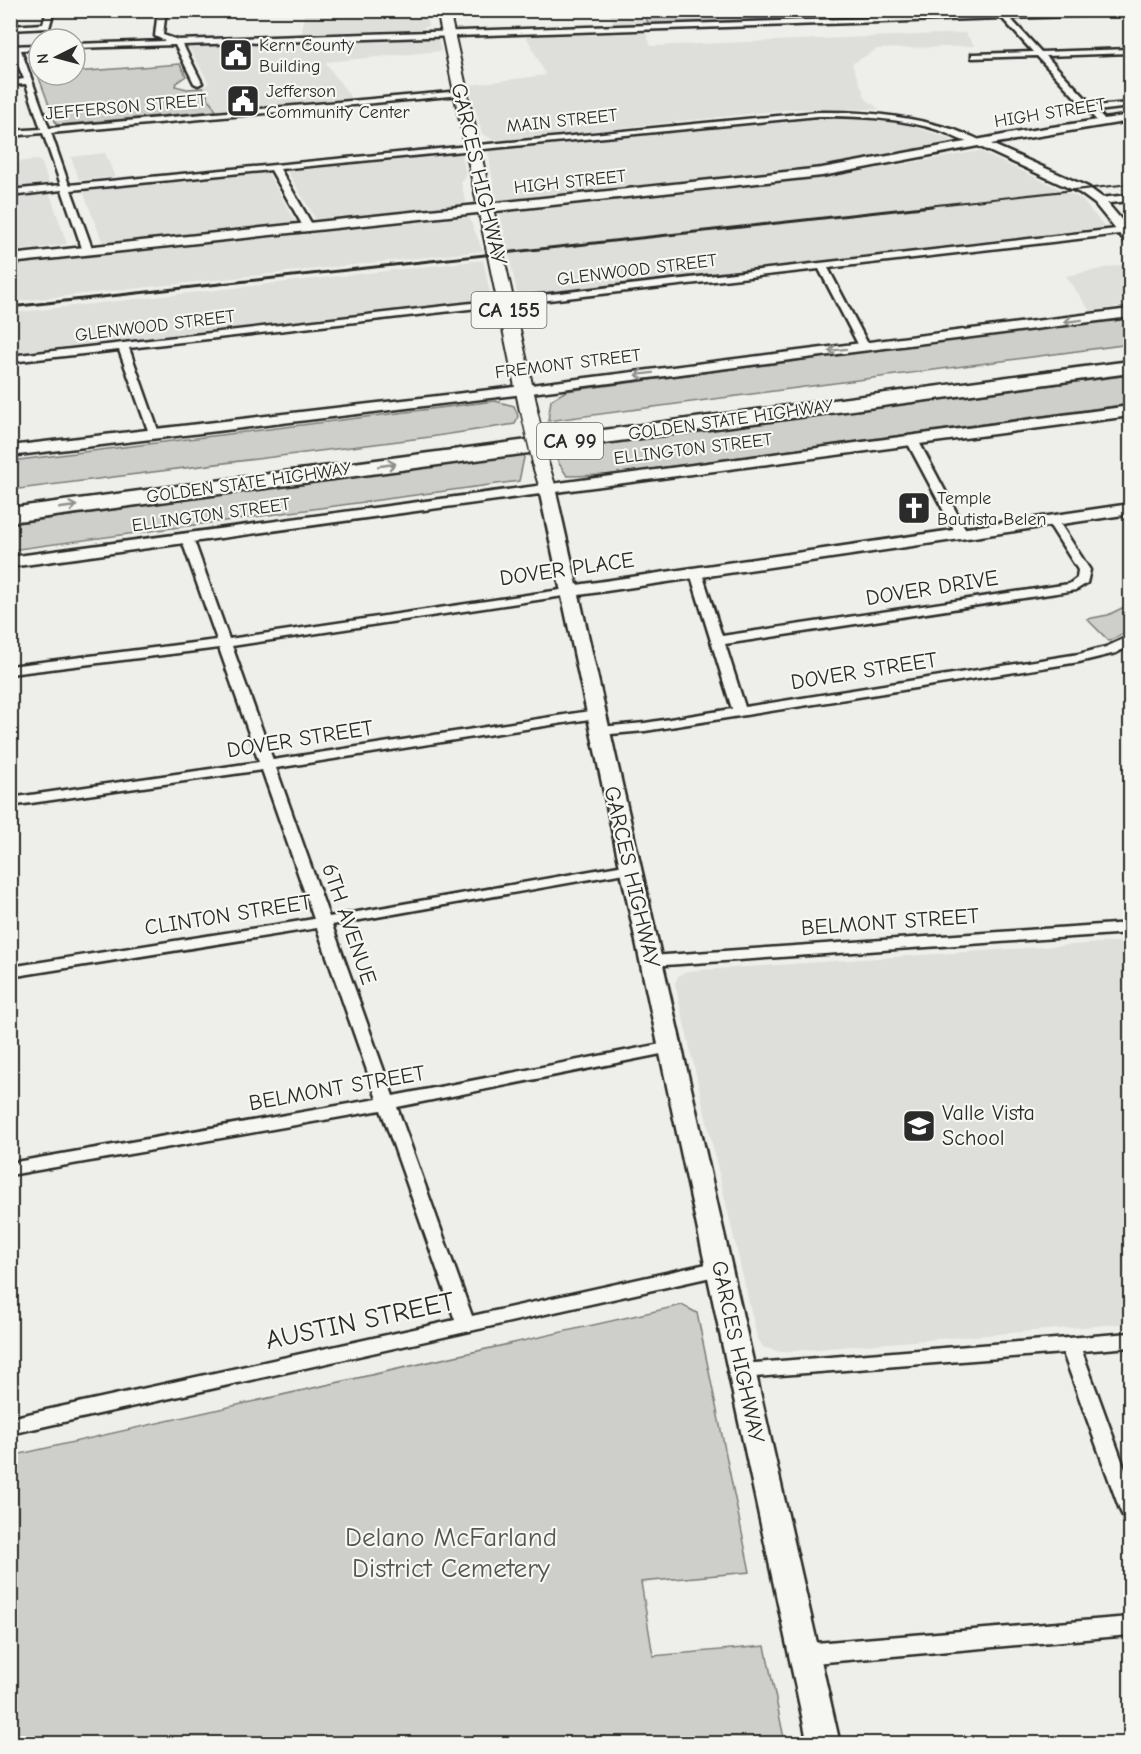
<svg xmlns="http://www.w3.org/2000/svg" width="1141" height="1754" font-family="'Comic Neue',sans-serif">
<rect width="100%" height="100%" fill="#eeeeea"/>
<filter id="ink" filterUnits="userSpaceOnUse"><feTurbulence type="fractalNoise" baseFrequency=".0167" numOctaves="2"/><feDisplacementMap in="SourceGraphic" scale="12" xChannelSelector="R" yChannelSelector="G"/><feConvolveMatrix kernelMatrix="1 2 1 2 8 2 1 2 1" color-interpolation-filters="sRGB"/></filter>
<g filter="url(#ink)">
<!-- built -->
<path fill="#dededb" d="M304 11H425L428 26 417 30 302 33Z
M608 11H642L649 24H614Z
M646 33 651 46 965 33 975 46 877 49 852 64 866 99 879 109H795L510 140 492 139 482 134 469 85 546 75 526 36Z
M438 39 441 51 325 62 352 99 216 111 203 88 209 83 189 48 196 46Z
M852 118 905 124 952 139 946 143 815 168 496 202 488 150 788 120Z
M979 151 1081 199 1105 227 518 297 500 213 858 172Z
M105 153 115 177 79 180 71 157Z
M462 154 466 176 461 182 466 203 464 205 322 221 315 218 287 171Z
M38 160 42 163 49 184 11 188V162Z
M268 173 296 223 103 243 83 191Z
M50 194 67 244 11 252V198Z
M469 217 483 251 11 302V265Z
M483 260 491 298 11 353V313Z
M1130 263V305L1090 311 1066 276Z
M1130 941V1323L780 1352 763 1347 757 1337 675 984 678 976 687 971Z"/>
<!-- green -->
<path fill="#cececa" stroke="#7c7c7a" stroke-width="1.5" d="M642 11H1049L649 24Z
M180 64 186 76 176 83 175 86 187 89 203 88 216 111 59 125 56 124 38 75H75V72Z
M1130 317V344L548 421 551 400 566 391Z
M1130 375V404L609 475 567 476 558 462 556 450Z
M495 401 514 406 518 416 515 424 430 437 11 490V461Z
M525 453 519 481 11 550 10 524Z
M1130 604V630L1109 641 1087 619 1108 615Z
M682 1305 697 1313 750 1572 641 1582 653 1656 765 1646 785 1743H11V1456Z"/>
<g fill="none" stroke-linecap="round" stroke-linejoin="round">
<defs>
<path id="street" d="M47 10H54L49 28 10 30V26L43 24Z
M158 10H166L163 35 178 40 1130 10V14L1010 18 1041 52 1130 49V53L1046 56 1093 106 1130 103V107L1097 111 1107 122 1100 124 1037 56 972 58V54H975L1033 52 1002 18 183 45 202 83 198 85 194 83 175 45 75 48V44L165 41 155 36Z
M39 45V49L21 50 49 128 461 91 465 93 461 95 51 133 69 185 818 112C865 111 910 116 955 130 964 134 976 137 984 143 975 149 952 135 941 131 902 118 860 116 818 116L280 169 314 228 309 231 304 228 271 170 71 190 93 251 88 254 83 251 62 190 10 196V190L61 185 43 133 10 136V131L41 129 26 84 10 85V81L24 79 10 46Z
M1130 195V201L1099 204 1095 201 1099 198Z
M1125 228 1130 231 1128 233 828 268 869 346 864 349 859 346 819 269 129 348 159 433 154 436 149 433 119 350 10 362V356Z
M912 437 918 440 968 534 966 537 962 538 956 534 906 440Z
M1053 517 1057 519 1090 570 1087 583 1076 590 725 644 745 707 1079 654 1106 647 1130 636V645L1116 653 1079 662 645 731 600 735 593 731 600 727 645 723 732 709 690 573 692 570 696 569 702 573 722 636 1069 584 1077 578 1078 570 1047 521Z
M187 534 193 538 229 639 574 588 576 591 574 594 570 595 232 646 273 760 596 710 601 711 603 714 596 718 276 768 329 917 630 864 637 868 630 872 332 925 393 1096 671 1042 677 1043 679 1047 677 1051 671 1052 397 1107 472 1316 720 1261 727 1263 729 1268 727 1273 720 1275 10 1434V1418L455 1320 381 1110 10 1175V1163L377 1099 317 928 10 977V967L314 919 262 770 10 806V798L259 762 219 648 10 674V666L217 640 181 538Z
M1130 923V933L651 966 643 961 651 956Z
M1130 1333V1347L1082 1351 1130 1483V1518L1123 1516 1120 1510 1063 1353 742 1378 735 1376 732 1371 735 1366 742 1364Z
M1130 1617V1635L803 1664 795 1661 792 1654 795 1647 803 1644Z"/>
<path id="secondary" d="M1130 115V121L991 144 1088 187 1103 198 1130 230V242L1125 241 1095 204 1080 193 978 146 822 176 10 263V255L822 168 1020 132Z
M1130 309V317L523 394 10 456V446L523 386Z
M1130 406V416L556 492 577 585 1130 504V514L579 595 840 1744H808L540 494 10 567V557Z"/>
<path id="primary" d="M437 10H449L538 411 535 415H523L520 411Z
M541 458 547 459 556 488 553 492H541L532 463 535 459Z"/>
<path id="highway" d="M1130 361V373L10 522V508Z"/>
</defs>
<!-- street casing -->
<use href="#street" stroke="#2b2b2b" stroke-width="5"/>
<!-- secondary casing -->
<use href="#secondary" stroke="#2b2b2b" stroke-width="5"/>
<!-- primary casing -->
<use href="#primary" stroke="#2b2b2b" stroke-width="4"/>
<!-- highway casing -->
<use href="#highway" stroke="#2b2b2b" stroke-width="5"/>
<!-- street -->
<use href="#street" fill="#f6f6f2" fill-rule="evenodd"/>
<!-- secondary -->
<use href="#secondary" fill="#f6f6f2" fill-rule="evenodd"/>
<!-- primary -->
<use href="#primary" fill="#f6f6f2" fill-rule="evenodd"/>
<!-- highway -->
<use href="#highway" fill="#f6f6f2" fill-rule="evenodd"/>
<!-- rail-far1 -->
<path stroke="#2b2b2b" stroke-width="2" d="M918 207 1130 184"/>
<!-- rail -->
<path stroke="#2b2b2b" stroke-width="3" d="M10 307 932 206"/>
<defs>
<path id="primary-bridge" d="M529 411 541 463"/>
</defs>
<!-- primary-bridge casing -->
<use href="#primary-bridge" stroke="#2b2b2b" stroke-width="19" stroke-linecap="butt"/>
<!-- primary-bridge -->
<use href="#primary-bridge" stroke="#f6f6f2" stroke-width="16"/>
</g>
<!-- one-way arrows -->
<defs><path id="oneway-shaft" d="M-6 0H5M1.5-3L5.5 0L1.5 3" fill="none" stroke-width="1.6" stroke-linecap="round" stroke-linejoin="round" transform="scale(1.5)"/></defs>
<g stroke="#90908e">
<use href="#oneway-shaft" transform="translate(1073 321) rotate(173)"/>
<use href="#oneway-shaft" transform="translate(837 350) rotate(173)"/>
<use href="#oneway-shaft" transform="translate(644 374) rotate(173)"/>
<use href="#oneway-shaft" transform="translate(387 465) rotate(-8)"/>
<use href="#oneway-shaft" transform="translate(68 507) rotate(-8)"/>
</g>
</g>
<!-- icons -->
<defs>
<symbol id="civic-square" viewBox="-11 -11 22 22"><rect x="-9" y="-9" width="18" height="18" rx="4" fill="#2b2b2b" stroke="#f6f6f2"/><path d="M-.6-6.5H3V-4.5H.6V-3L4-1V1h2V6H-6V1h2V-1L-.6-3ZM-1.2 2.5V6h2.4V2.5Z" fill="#fff"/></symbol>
<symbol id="church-square" viewBox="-11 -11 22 22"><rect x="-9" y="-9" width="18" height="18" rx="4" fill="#2b2b2b" stroke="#f6f6f2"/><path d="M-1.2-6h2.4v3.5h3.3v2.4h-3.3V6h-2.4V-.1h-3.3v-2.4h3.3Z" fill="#fff"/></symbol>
<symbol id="school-square" viewBox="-11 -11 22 22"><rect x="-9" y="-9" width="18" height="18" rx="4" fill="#2b2b2b" stroke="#f6f6f2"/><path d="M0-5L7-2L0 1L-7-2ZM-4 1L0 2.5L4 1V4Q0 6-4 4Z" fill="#fff"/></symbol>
</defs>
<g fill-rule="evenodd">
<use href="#civic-square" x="217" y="36" width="38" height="38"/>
<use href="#civic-square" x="224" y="82" width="38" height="38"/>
<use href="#church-square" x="895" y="489" width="38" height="38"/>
<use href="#school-square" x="900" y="1107" width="38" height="38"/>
</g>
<g text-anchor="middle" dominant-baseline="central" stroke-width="4.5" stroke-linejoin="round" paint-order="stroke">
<!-- far-poi labels -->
<g font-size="18" fill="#2b2b2b" stroke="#f6f6f2" text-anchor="start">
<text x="259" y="45">Kern County<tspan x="259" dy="21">Building</tspan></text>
<text x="266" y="91">Jefferson<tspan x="266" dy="21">Community Center</tspan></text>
<text x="937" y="498">Temple<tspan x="937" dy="21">Bautista Belen</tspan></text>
</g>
<!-- far-street labels -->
<g font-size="18" fill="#2b2b2b" stroke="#f6f6f2">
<text transform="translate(126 107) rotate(-5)">JEFFERSON STREET</text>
<text transform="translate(1050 113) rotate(-9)">HIGH STREET</text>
<text transform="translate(562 121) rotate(-6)">MAIN STREET</text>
<text transform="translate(570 182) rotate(-6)">HIGH STREET</text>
<text transform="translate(637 270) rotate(-7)">GLENWOOD STREET</text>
<text transform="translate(155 326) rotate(-7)">GLENWOOD STREET</text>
<text transform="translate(568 364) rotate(-7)">FREMONT STREET</text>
<text transform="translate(731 420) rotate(-8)">GOLDEN STATE HIGHWAY</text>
<text transform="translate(693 449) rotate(-7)">ELLINGTON STREET</text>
<text transform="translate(249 483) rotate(-8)">GOLDEN STATE HIGHWAY</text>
<text transform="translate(211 515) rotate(-8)">ELLINGTON STREET</text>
</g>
<!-- shield labels -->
<g fill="#f6f6f2" stroke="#686867" stroke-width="1.5">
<rect x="471.5" y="292" width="75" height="36" rx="4.5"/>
<rect x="537" y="423" width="66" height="36" rx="4.5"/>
</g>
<g font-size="21" font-weight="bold" fill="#2b2b2b">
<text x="509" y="310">CA 155</text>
<text x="570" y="441">CA 99</text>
</g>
<!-- street labels -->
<g font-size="22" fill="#2b2b2b" stroke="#f6f6f2">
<text transform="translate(479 174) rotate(77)">GARCES HIGHWAY</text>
<text transform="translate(567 569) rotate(-8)">DOVER PLACE</text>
<text transform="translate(932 588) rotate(-9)">DOVER DRIVE</text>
<text transform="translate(864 671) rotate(-9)">DOVER STREET</text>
<text transform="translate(300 739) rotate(-9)">DOVER STREET</text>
<text transform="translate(632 877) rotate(77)">GARCES HIGHWAY</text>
<text transform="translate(228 915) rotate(-9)">CLINTON STREET</text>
<text transform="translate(890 922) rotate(-4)">BELMONT STREET</text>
<text transform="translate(349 924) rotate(71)">6TH AVENUE</text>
<text transform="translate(337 1088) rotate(-10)">BELMONT STREET</text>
<text transform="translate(738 1352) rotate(78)">GARCES HIGHWAY</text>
</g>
<!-- poi labels -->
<g font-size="22" fill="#2b2b2b" stroke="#f6f6f2" text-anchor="start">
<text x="942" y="1113">Valle Vista<tspan x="942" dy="25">School</tspan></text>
</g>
<!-- near-street labels -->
<g font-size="27" fill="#2b2b2b" stroke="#f6f6f2">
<text transform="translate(360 1321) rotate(-12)">AUSTIN STREET</text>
</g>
<!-- near-park labels -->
<g font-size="27" fill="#545453" stroke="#f6f6f2">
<text x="451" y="1537">Delano McFarland<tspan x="451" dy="31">District Cemetery</tspan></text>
</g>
</g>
<!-- margin -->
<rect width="1141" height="1754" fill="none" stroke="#f6f6f2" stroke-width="36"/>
<rect x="18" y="18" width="1105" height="1718" fill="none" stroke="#2b2b2b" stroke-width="2" filter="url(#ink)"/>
<!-- north arrow -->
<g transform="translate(57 57) rotate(264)"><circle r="28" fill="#f6f6f2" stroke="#a5a5a2" stroke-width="1.5"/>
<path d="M0-4.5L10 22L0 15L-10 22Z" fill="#2b2b2b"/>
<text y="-9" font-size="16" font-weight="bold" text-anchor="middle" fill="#2b2b2b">N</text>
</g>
</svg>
